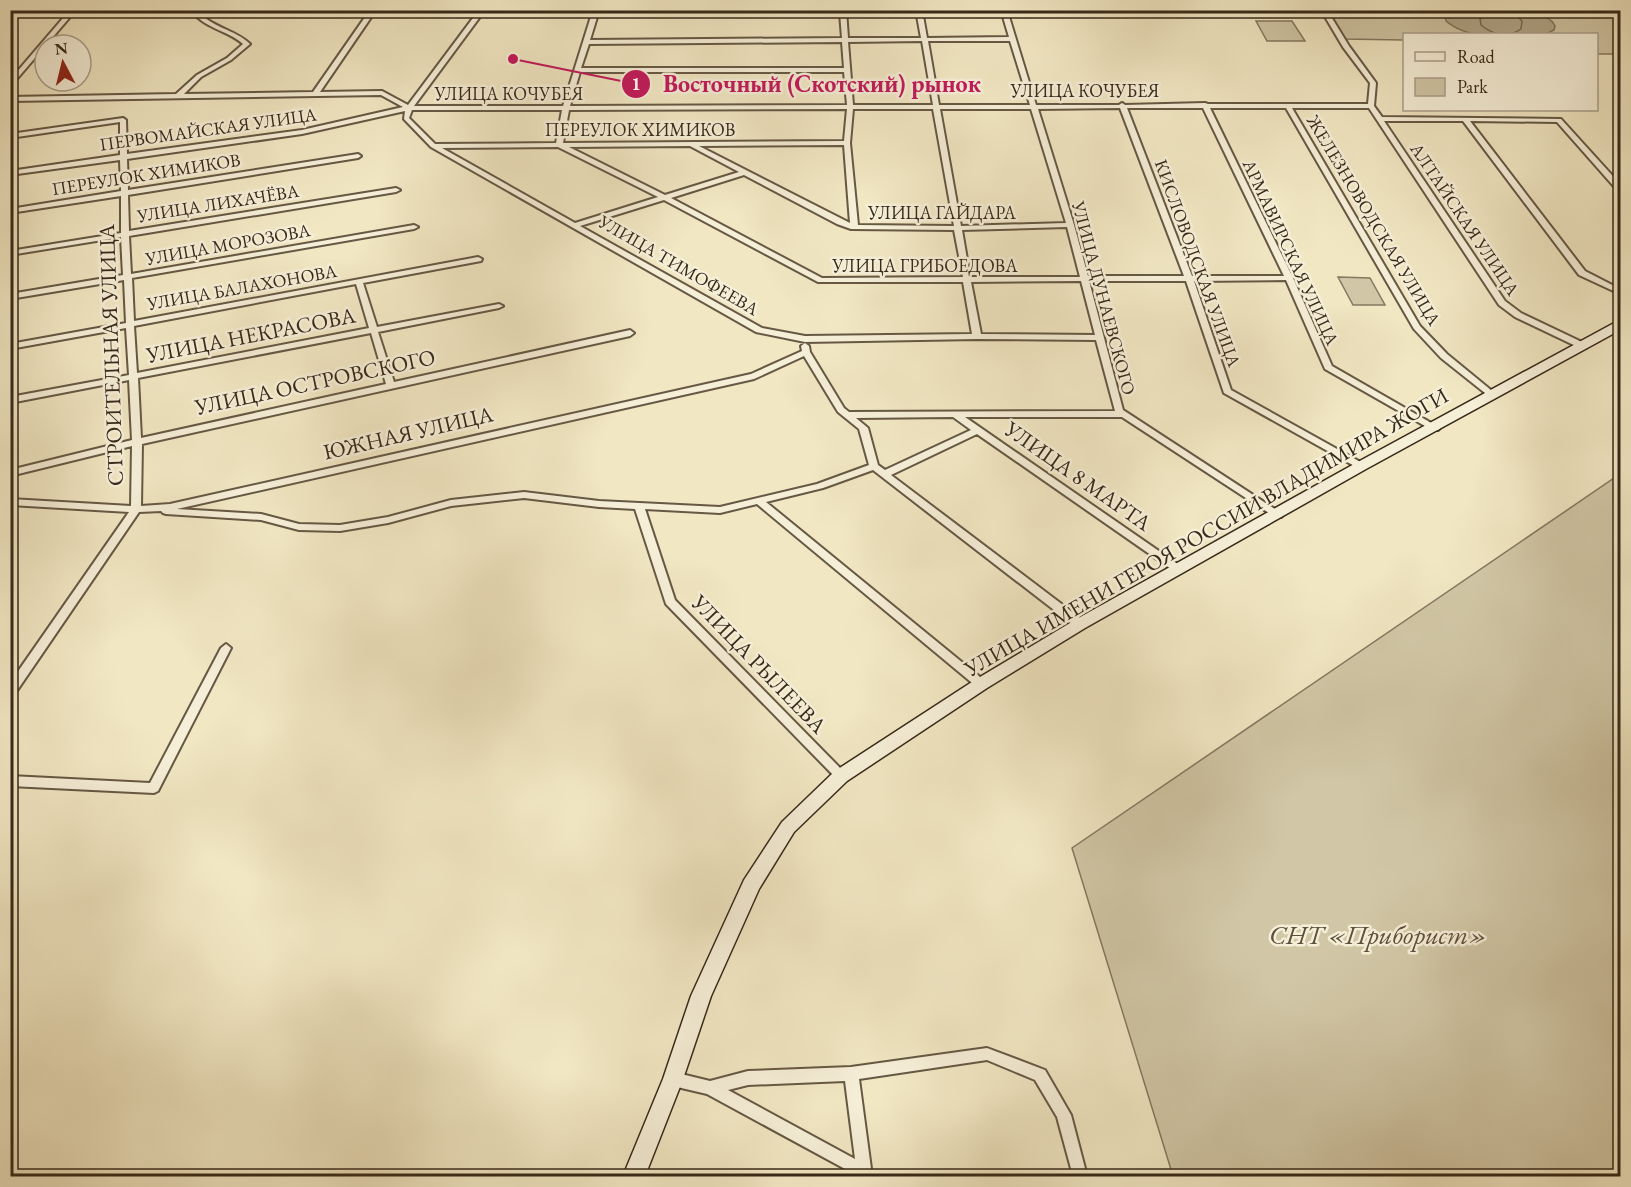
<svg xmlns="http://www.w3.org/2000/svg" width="1631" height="1187" font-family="'EB Garamond',serif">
<rect width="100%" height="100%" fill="#f1e7c3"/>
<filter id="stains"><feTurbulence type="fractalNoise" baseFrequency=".00333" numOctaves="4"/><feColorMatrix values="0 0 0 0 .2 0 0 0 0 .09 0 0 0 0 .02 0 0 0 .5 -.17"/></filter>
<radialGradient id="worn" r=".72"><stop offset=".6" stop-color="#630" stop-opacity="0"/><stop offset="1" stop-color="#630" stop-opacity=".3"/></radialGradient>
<!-- green -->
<path fill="#d1c7a6" stroke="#847860" stroke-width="1.5" d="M1325 11H1609L1620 22V54H1597L1596 34H1404V40L1343 39Z
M1256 21H1292L1305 41H1267Z
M1338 277 1370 278 1385 305H1353Z
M1620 474V1176H1173L1072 848Z"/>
<!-- water -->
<path fill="#b2a689" stroke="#81745c" stroke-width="1.5" d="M1444 11C1467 10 1546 3 1555 26L1554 30 1546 34C1515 35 1471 43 1446 21Z"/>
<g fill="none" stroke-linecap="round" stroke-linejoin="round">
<!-- shore -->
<path stroke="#746851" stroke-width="1.5" d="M1493 12C1504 11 1514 12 1522 21L1521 29C1508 38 1493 35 1481 25L1480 19Z"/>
<defs>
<path id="minor" d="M70 10H76L10 87V80Z
M191 10H197C211 28 235 29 250 44L231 60 201 77 184 94 313 92 370 10H376L320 92 382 91 408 105 479 10H485L414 106H563L593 10H846L848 38H921L916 10H922L927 38 1009 37 1001 10H1007L1036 105H1119L1122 103 1125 105 1205 103 1208 104H1368L1370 83 1343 47 1321 10H1327L1349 46 1376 83 1374 106 1382 117 1561 119 1620 184V190H1617L1557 122 1470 121 1585 271 1620 289V294L1579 275 1463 121H1384L1505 301 1521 313 1586 344V348H1580L1515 317 1499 305 1369 108H1292L1420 326 1447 354 1497 395 1493 398 1490 397 1441 358 1414 329 1286 108H1210L1293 278 1332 366 1440 428 1438 430H1432L1325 369 1286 280 1194 281 1231 390 1364 464 1366 466 1364 468H1358L1224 393 1186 281H1089L1123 410 1281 513 1283 515 1281 517H1275L1122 417H965L1182 567 1183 569 1182 571H1174L977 434 891 475 1084 621 1085 624 1084 627H1076L873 470 823 488 766 502 985 681 987 684 985 687H977L757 504 720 513 645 509 675 600 845 773 847 776 845 779 841 781 837 779 666 604 635 509 599 507 524 498 451 506 388 523 340 531 299 530 261 520 166 514 163 513 161 511 139 512 14 695 10 696V683L129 512 10 505V499L131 506 132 446 10 476V470L132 440 129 380 10 403V397L129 375 126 328 10 349V344L126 323 124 280 10 299V294L123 275 121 237 10 255V251L121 233V196L10 213V209L121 191 120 160 10 175V171L120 155V122L10 138V134L123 118 126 120 127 154 302 130 403 107 381 95 10 101V97L176 94 197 75 227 58 243 44C226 29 206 30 191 10ZM840 13 842 38 590 40 598 14ZM922 41 933 105H853L848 42ZM928 41H1010L1030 105H939ZM842 42 844 68H581L589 44ZM580 72H844L847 105 570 106ZM1120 108 1184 276H1088L1074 225 1038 109ZM1127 108H1203L1284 276H1192ZM847 109 844 141 563 143 569 110ZM853 109H933L954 226 858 225 850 143ZM940 109H1031L1066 223 961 226ZM412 110H562L556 143 435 144 409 118ZM405 111 404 119 431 147 756 332 805 342 977 339 1096 340 1115 411 849 412 844 408 810 352 809 346 805 343 801 346 802 351 751 374 170 504 141 506 142 444 630 336 634 333 630 330 394 382 378 332 499 308 503 306 499 304 377 327 363 283 481 261 482 259 478 257 134 321 132 278 414 229 418 227 414 225 131 274 129 236 396 192 400 190 396 188 129 231 128 195 358 158 361 156 358 154 128 190 127 159 302 134ZM844 145 850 223 699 146ZM690 146 739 172 665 195 569 147ZM558 147 658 197 575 223 442 148ZM744 175 837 224 851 229 954 230 963 277 822 278 671 198ZM664 200 818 282H963L972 334 805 336 762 328 580 226ZM1067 227 1080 277H970L962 230ZM1081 281 1095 335 981 334 971 282ZM356 284 369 328 137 373 134 326ZM371 333 386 384 141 438 138 378ZM804 356 838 412 859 429 869 465 817 484 720 507 599 501 524 492 451 500 388 517 340 525 299 524 261 514 177 509 754 379ZM953 417 971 430 885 470 878 465 868 428 856 418Z
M226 644 231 648 158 791 154 793 10 786V776L150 783 221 648Z
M987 1048 1045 1070 1071 1115 1087 1176H1073L1057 1117 1035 1080 987 1060 859 1079 872 1176H858L707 1094 673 1086 668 1084 666 1079 668 1074 673 1072 710 1081 748 1071 851 1067ZM845 1081 855 1159 728 1090 748 1085Z"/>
<path id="secondary" d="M85 10 81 12 10 16V11Z
M1616 322H1620V330L1366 469 1085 628 987 688 847 781 794 832 759 889 711 996 683 1079 645 1176H623L663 1079 691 996 744 880 782 822 835 771 975 680 1075 620 1356 463Z"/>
</defs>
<!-- minor casing -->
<use href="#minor" stroke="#665844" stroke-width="4"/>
<!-- secondary casing -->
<use href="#secondary" stroke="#372919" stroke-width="3"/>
<!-- minor -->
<use href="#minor" fill="#f6efd8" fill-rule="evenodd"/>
<!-- secondary -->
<use href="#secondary" fill="#f6efd8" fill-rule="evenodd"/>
</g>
<g text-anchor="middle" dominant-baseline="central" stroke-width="5" stroke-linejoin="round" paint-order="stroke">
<!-- far-street labels -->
<g font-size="18" fill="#372919" stroke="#f6efd8">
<text x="1085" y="90">УЛИЦА КОЧУБЕЯ</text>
<text x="509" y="93">УЛИЦА КОЧУБЕЯ</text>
<text transform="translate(208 129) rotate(-8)">ПЕРВОМАЙСКАЯ УЛИЦА</text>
<text x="640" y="129">ПЕРЕУЛОК ХИМИКОВ</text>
<text transform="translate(146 174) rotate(-9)">ПЕРЕУЛОК ХИМИКОВ</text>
<text transform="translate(218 203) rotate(-9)">УЛИЦА ЛИХАЧЁВА</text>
<text x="942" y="212">УЛИЦА ГАЙДАРА</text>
<text transform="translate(1465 219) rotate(56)">АЛТАЙСКАЯ УЛИЦА</text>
<text transform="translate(1374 220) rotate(59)">ЖЕЛЕЗНОВОДСКАЯ УЛИЦА</text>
<text transform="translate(228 244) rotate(-10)">УЛИЦА МОРОЗОВА</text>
<text transform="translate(1291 252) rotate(65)">АРМАВИРСКАЯ УЛИЦА</text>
<text transform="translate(1198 263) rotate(70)">КИСЛОВОДСКАЯ УЛИЦА</text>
<text transform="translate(679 265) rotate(30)">УЛИЦА ТИМОФЕЕВА</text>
<text x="925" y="265">УЛИЦА ГРИБОЕДОВА</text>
<text transform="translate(242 287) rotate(-10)">УЛИЦА БАЛАХОНОВА</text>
<text transform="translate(1104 298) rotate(75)">УЛИЦА ДУНАЕВСКОГО</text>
</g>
<!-- street labels -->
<g font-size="22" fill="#372919" stroke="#f6efd8">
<text transform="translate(251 335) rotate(-11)">УЛИЦА НЕКРАСОВА</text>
<text transform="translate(111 355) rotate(-92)">СТРОИТЕЛЬНАЯ УЛИЦА</text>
<text transform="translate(315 382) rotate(-12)">УЛИЦА ОСТРОВСКОГО</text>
<text transform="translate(408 433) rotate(-13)">ЮЖНАЯ УЛИЦА</text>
<text transform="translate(1078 476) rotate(35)">УЛИЦА 8 МАРТА</text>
<text transform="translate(1206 532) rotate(-30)">УЛИЦА ИМЕНИ ГЕРОЯ РОССИИ ВЛАДИМИРА ЖОГИ</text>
<text transform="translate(759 664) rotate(46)">УЛИЦА РЫЛЕЕВА</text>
</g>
<!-- near-park labels -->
<g font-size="27" font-style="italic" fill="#5e503c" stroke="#f6efd8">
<text x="1378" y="934">СНТ «Приборист»</text>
</g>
</g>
<!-- callouts -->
<path fill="none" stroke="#c2185b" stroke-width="2" d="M513 59L636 84"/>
<g fill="#c2185b" stroke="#f6efd8" stroke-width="2">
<circle cx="513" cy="59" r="6"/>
<circle cx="636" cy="84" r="15"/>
</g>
<g font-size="18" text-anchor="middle" font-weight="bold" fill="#fff">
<text x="636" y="90">1</text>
</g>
<g font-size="24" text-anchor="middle" font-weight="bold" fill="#c2185b" stroke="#f6efd8" stroke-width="5" stroke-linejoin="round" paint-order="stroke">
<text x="822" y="92">Восточный (Скотский) рынок</text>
</g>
<!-- margin -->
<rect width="1631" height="1187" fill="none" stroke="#f1e7c3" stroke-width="36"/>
<rect x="12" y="12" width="1607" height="1163" fill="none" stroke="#372919" stroke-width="3"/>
<rect x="18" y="18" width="1595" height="1151" fill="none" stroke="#372919" stroke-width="1.5"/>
<!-- legend -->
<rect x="1403" y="33" width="195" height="78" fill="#f6efd8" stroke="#aaa08c" stroke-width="1.5"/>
<rect x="1415" y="52" width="30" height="9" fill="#f6efd8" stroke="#aaa08c" stroke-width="1.5"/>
<text x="1457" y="63" font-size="18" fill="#372919">Road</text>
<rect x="1415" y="78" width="30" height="18" fill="#d1c7a6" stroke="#aaa08c" stroke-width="1.5"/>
<text x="1457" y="93" font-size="18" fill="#372919">Park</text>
<!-- north arrow -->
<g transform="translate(63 63) rotate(353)"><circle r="28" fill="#f6efd8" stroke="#aaa08c" stroke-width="1.5"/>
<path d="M0-4.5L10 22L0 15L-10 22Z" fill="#8f2418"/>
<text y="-9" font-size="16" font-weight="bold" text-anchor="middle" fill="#372919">N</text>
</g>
<rect width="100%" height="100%" filter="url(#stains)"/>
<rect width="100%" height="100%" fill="url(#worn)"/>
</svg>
